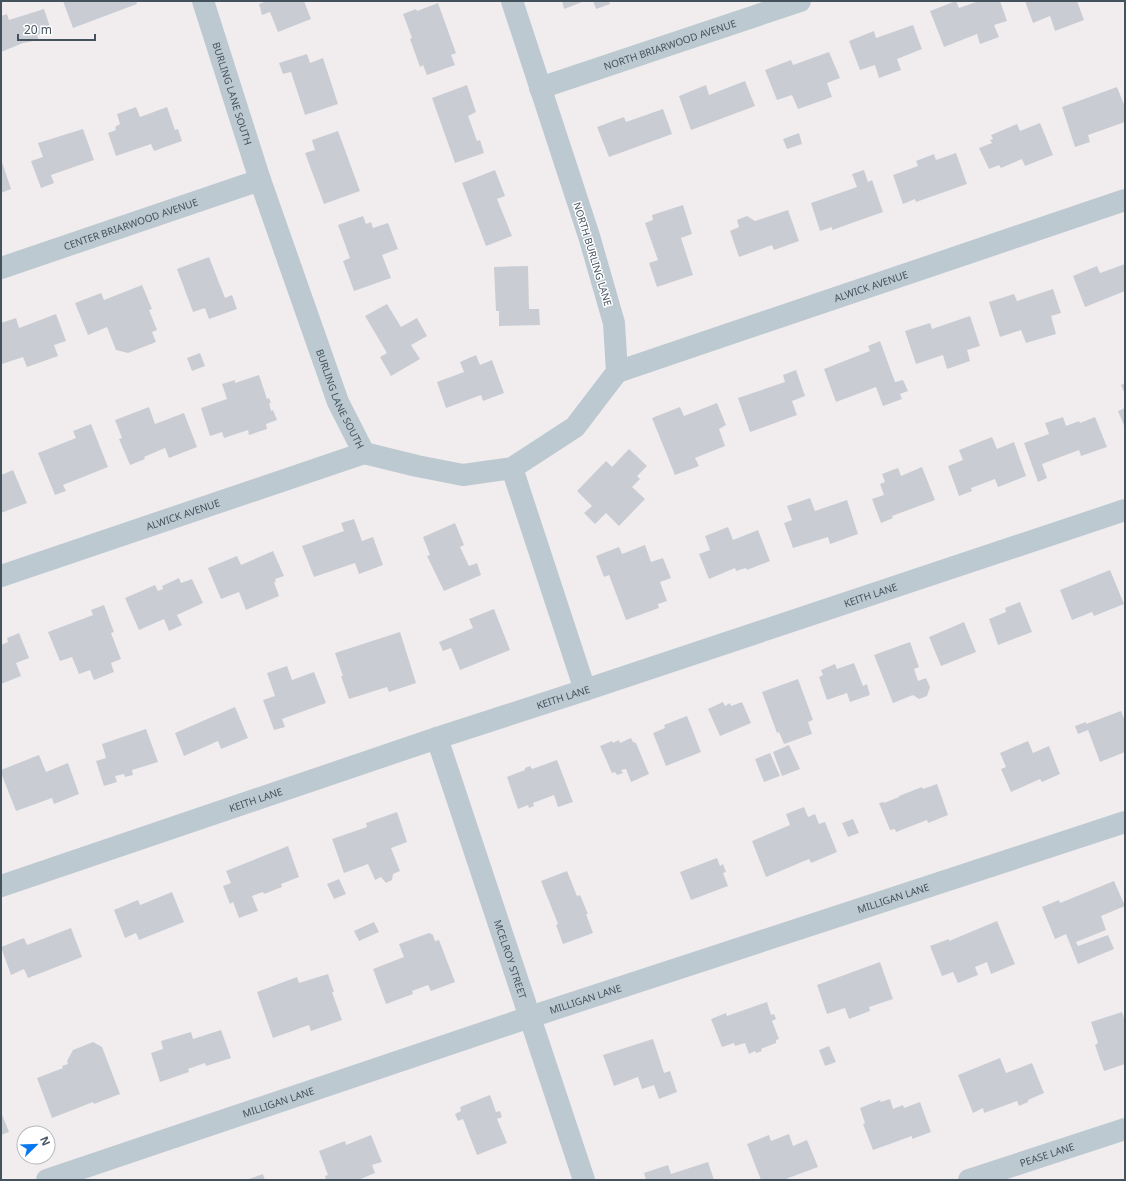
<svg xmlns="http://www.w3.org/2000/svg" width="1126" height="1181" font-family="'Noto Sans',sans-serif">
<rect width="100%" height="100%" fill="#f1edee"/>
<!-- building -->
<path fill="#c9cdd3" d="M63 1H136L137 4 73 28Z
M267 1H304L311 19 278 32 270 12 262 15 259 4Z
M562 1H585L564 9Z
M593 1H609L610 4 596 9Z
M956 1 959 8 979 1H1000L1007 21 994 25 999 37 980 44 977 34 944 47 930 11Z
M1025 1H1077L1084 20 1055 31 1050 16 1033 23Z
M438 3 456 53 451 55 455 65 427 75 423 65 420 67 410 39 412 38 403 14 416 9 417 11Z
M44 9 51 30 37 35 39 40 23 43 1 52V16L7 14 9 20Z
M913 25 922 49 897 59 901 70 879 78 875 65 860 70 849 41 874 31 876 38Z
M829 52 840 78 827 83 832 97 798 109 792 95 777 100 765 70 791 60 793 65Z
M307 54 310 63 323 58 338 104 305 115 291 72 283 74 279 63Z
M745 81 755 106 691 130 679 96 706 85 709 95Z
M467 85 476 112 468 116 477 141 480 140 484 153 455 163 432 98Z
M1117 87 1125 107V122L1088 135 1090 142 1075 147 1062 107Z
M136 107 140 117 167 107 175 130 178 129 182 141 154 151 151 144 116 156 108 133 116 130 115 127 120 124 117 114Z
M663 109 672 134 609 157 597 127 624 117 626 122Z
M1040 123 1053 155 1025 166 1022 159 1001 168 999 165 989 169 979 148 992 143 990 140 993 139 991 135 1017 124 1020 131Z
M83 129 94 160 51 175 54 183 41 188 31 161 43 157 38 143Z
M338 131 360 191 324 204 305 153 315 150 312 140Z
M799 133 802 144 787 149 783 139Z
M956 153 967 184 916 202 915 199 903 204 893 175 918 166 916 161 934 154 936 160Z
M1 159 11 189 1 193Z
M495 170 505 196 497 199 512 236 486 246 462 183Z
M864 170 868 182 872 180 883 212 832 230V227L820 231 811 203 857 187 852 174Z
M683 205 692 234 681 238 693 275 657 287 649 263 658 260 645 223 653 220 652 215Z
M788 210 799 241 774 250 772 245 739 257 730 231 739 227 737 220 747 216 755 221Z
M363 216 366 224 371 222 373 228 388 223 398 249 382 255 391 278 354 291 343 261 350 258 338 225Z
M209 257 225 298 232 295 237 309 209 319 205 308 193 312 177 269Z
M1125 264V291L1085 307 1073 276 1097 266 1100 273Z
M528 266 529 309H539L540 325 499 326V311H496L494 267Z
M142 285 152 309 149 310 157 330 152 332 156 342 128 353 116 350 107 327 88 335 75 303 101 293 104 300Z
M1053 289 1061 313 1051 316 1056 334 1026 343 1021 330 1000 337 989 302 1014 294 1017 301Z
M387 304 401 327 417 318 427 336 411 345 420 359 391 376 380 357 387 353 365 316Z
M56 314 66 341 54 345 58 356 27 367 23 357 2 364 1 360V323L16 318 19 328Z
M970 316 980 346 967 350 970 361 947 369 943 355 916 364 905 331 930 323 932 329Z
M880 341 895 382 903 380 908 391 900 394 902 399 883 406 876 387 836 402 824 369 870 351 868 346Z
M200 353 205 366 192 371 187 358Z
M476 355 480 365 492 360 504 393 483 401 481 395 446 408 437 382 464 372 460 362Z
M796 370 805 396 792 401 797 415 750 432 738 398 785 382 783 375Z
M259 375 267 399 269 398 271 403H269L271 411 273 410 277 420 266 424 267 429 249 435 248 430 224 438 222 432 210 436 201 408 227 399 222 384 235 380V383Z
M1125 383V394L1121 385Z
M717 403 726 425 719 429 725 446 695 458 699 466 675 475 652 418 680 407 684 416Z
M149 407 155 424 184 413 197 447 169 458 165 448 144 457 145 459 130 465 119 439 122 438 115 420Z
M1125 408V428L1118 411Z
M1063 417 1066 426 1079 421 1080 423 1095 417 1107 447 1081 456 1079 450 1042 464 1047 478 1038 482 1024 443 1049 434 1045 423Z
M91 424 108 467 63 485 66 491 55 495 38 453 76 438 73 431Z
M992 437 997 449 1014 442 1026 476 998 487 995 479 971 488 972 491 959 496 948 466 963 460 959 450Z
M629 449 647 466 637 476 640 479 632 487 645 499 619 526 606 513 595 524 584 513 592 506 577 491 606 461 612 467Z
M922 467 935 500 892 516 893 518 881 523 872 499 884 495 880 484 885 482 882 474 898 468 901 476Z
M13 470 27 503 1 513V475Z
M810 498 815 511 847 500 858 534 830 544 828 537 793 548 784 523 792 520 787 506Z
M354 519 362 541 373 537 383 565 359 574 355 563 314 577 302 546 344 531 341 523Z
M455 523 464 545 460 547 469 566 477 563 481 575 444 591 427 556 430 555 423 537Z
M728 527 733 540 758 530 770 561 747 570 746 568 736 571 735 568 709 579 699 554 710 550 705 536Z
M645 545 651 562 663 558 671 578 660 582 667 601 658 604 659 608 626 620 609 575 604 577 596 556 619 547 622 554Z
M273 551 284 576 275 579 276 582H274L279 596 246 610 239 592 221 599 208 568 237 556 241 565Z
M1110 570 1124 604 1094 616 1092 612 1072 620 1060 590Z
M179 578 181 583 192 579 203 603 177 615 182 625 169 631 164 619 139 630 125 598 155 585 158 591 163 589 162 586Z
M1020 602 1032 632 998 645 989 619 1006 612 1005 608Z
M104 605 114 632 111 633 121 659 111 663 114 672 94 680 90 670 79 674 72 657 60 661 48 632 93 615 91 610Z
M494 609 510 650 460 670 451 648 443 651 439 642 473 628 469 619Z
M964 622 976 652 941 666 929 637Z
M400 632 416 683 389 692 387 687 349 699 341 676H343L335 653Z
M19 633 29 658 16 663 21 676 1 684V645L8 642 7 638Z
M910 642 919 667 914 669 918 681 926 678 930 687 927 696 919 699 913 695 893 703 874 655Z
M854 663 863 686 867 684 870 695 850 702 847 693 827 700 819 677 823 675 821 670 835 664 837 669Z
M287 666 292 680 314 672 326 703 282 719 285 727 274 730 263 700 275 696 267 673Z
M798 679 813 720 808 722 812 734 784 744 779 732 777 733 762 692Z
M723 702 725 706 730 703 731 706 742 702 751 723 720 736 708 709Z
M235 707 248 738 221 749 218 741 184 756 175 733Z
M1121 711 1125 721V752L1100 762 1088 730 1078 734 1075 726 1086 722V724Z
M687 716 701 752 666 766 653 733 665 728 664 725Z
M146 729 158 762 132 770 133 775 125 777 124 774 115 776 117 782 104 786 96 761 106 758 102 744Z
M631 738 633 742 636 743 649 774 631 782 626 769 621 770 623 773 617 775 615 772 612 773 600 746 612 741 613 743 619 740 620 743Z
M1028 741 1033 753 1049 746 1060 774 1042 782 1040 779 1011 792 1001 769 1006 767 1000 753Z
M789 745 800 769 782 776 773 752Z
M770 753 780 776 764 782 755 759Z
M39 755 46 772 68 763 79 794 54 804 52 798 16 811 1 773V770Z
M557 760 573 802 558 807 554 795 533 803 534 806 529 808 528 805 518 809 507 777 525 770V768L530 766 532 769Z
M937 784 948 815 928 823 927 820 896 832 895 829 890 830 879 803 884 802V803L899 797V796L922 787 923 789Z
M804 807 808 817 815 814 819 824 825 822 837 852 811 863 809 859 766 877 752 841 790 825 786 814Z
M397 812 407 842 391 848 400 871 393 874 392 880 386 883 381 877 375 880 368 864 344 873 332 839 367 827 366 823Z
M853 819 859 833 848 837 842 823Z
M288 846 299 877 281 884 282 887 264 894 263 892 252 896 258 911 239 918 233 902 230 904 223 886 231 883 226 871Z
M717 858 720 866 723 864 726 872 723 873 728 886 691 900 680 872Z
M567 871 577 896 580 895 588 914H586L593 933 563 944 556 925 558 924 541 881Z
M339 879 346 894 334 899 327 884Z
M1114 881 1125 906 1101 916 1106 930 1076 942 1078 946 1108 935 1114 949 1078 964 1066 934 1055 939 1042 907 1059 900 1060 903Z
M172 892 184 922 139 940 136 933 125 938 114 910 138 900 140 905Z
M997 921 1015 964 991 974 987 962 975 967 978 975 958 983 953 972 942 976 930 946 949 939V941Z
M374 922 379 932 359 941 354 931Z
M71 928 82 957 28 978 24 969 11 975 1 947 24 938 27 945Z
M429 933 433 935 435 941 439 940 455 982 431 991 428 985 412 991 413 994 386 1004 373 969 404 957 399 944Z
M880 962 893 999 869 1007 870 1011 849 1019 845 1008 827 1014 817 985Z
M328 974 334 992H332L342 1020 311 1031 309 1025 273 1038 257 992 297 977 299 983Z
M767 1002 771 1015 774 1014 776 1019 772 1021 779 1039 776 1040V1043L761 1049 762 1051 756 1053 755 1051 749 1054 745 1043 735 1046 734 1043 722 1047 711 1019 726 1013 727 1016Z
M1122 1012 1125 1021V1064L1104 1071 1095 1045 1098 1043 1091 1022Z
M221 1030 231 1058 206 1066 205 1063 188 1069 189 1072 160 1082 151 1053 163 1049 161 1041 191 1032 193 1039Z
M653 1039 664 1073 670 1071 677 1092 659 1099 654 1085 642 1089 638 1077 614 1086 603 1055Z
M93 1042 102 1047 120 1094 94 1104 93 1102 52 1118 37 1078 63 1068 62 1066 68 1064 67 1061 73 1050Z
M829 1046 836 1062 825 1066 819 1050Z
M1000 1058 1006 1073 1032 1063 1044 1093 1028 1100V1102L1019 1106 1017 1101 984 1113 983 1108 973 1113 958 1075Z
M490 1095 496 1112 500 1111 502 1117 497 1119 507 1143 477 1155 463 1119 458 1121 455 1114 461 1111 460 1107Z
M890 1099 893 1109 903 1105 904 1108 920 1102 931 1132 912 1139V1136L873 1150 863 1124 865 1123 860 1108 880 1100 881 1102Z
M1 1112 9 1132 1 1135Z
M789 1134 793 1146 807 1140 818 1167 783 1180H761L747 1144 769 1135 771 1141Z
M371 1135 382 1162 372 1165 375 1173 358 1180H326L325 1176 328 1175 319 1151 345 1141 346 1145Z
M708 1162 714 1180H646L644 1173 668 1165 671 1174Z
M263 1174 265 1180H246Z"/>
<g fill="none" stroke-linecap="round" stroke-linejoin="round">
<!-- minor -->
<g stroke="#bdc9d1" stroke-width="22">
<path id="s1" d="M203 1 260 180 338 402 364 453 417 466 463 475 512 468 575 427 617 372 614 323 589 236 512 1"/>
<path id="s2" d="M540 88 800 1"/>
<path id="s3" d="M1 268 260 180"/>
<path id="s4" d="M617 372 1125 200"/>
<path d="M512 468 585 690"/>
<path id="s5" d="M1 576 364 453"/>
<path id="s6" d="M437 738 584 1180"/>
<path id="s7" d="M1 886 437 738 585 690 1125 510"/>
<path id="s8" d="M47 1180 530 1017 1125 822"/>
<path id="s9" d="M969 1180 1125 1129"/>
</g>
</g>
<g text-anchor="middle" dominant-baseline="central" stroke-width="3" stroke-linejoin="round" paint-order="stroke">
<!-- street labels -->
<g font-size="10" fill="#44525d" stroke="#fff">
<text stroke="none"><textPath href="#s2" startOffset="137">NORTH BRIARWOOD AVENUE</textPath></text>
<text stroke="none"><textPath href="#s1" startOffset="97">BURLING LANE SOUTH</textPath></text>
<text stroke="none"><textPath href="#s3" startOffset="137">CENTER BRIARWOOD AVENUE</textPath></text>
<text transform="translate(593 254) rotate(73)">NORTH BURLING LANE</text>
<text stroke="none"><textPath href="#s4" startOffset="268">ALWICK AVENUE</textPath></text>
<text stroke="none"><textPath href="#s1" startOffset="421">BURLING LANE SOUTH</textPath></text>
<text stroke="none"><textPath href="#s5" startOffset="192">ALWICK AVENUE</textPath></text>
<text stroke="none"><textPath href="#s7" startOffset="917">KEITH LANE</textPath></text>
<text stroke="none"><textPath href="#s7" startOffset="593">KEITH LANE</textPath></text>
<text stroke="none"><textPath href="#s7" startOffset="269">KEITH LANE</textPath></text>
<text stroke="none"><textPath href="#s8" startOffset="892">MILLIGAN LANE</textPath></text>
<text stroke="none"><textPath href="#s6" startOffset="233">MCELROY STREET</textPath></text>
<text stroke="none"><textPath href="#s8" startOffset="568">MILLIGAN LANE</textPath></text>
<text stroke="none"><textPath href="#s8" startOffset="244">MILLIGAN LANE</textPath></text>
<text stroke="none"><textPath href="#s9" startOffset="82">PEASE LANE</textPath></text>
</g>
</g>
<!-- border -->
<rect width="1126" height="1181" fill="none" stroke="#44525d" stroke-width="4"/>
<!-- north arrow -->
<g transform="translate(36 1145) rotate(67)"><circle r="19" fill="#ffffff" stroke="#b4babe"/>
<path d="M0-3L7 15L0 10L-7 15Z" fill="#0a78ee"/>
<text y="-6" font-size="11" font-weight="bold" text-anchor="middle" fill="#44525d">N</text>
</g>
<!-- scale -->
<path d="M18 34v6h77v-6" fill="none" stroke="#44525d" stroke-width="2"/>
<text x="24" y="34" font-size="12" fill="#44525d" stroke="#ffffff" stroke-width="3" paint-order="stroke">20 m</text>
</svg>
